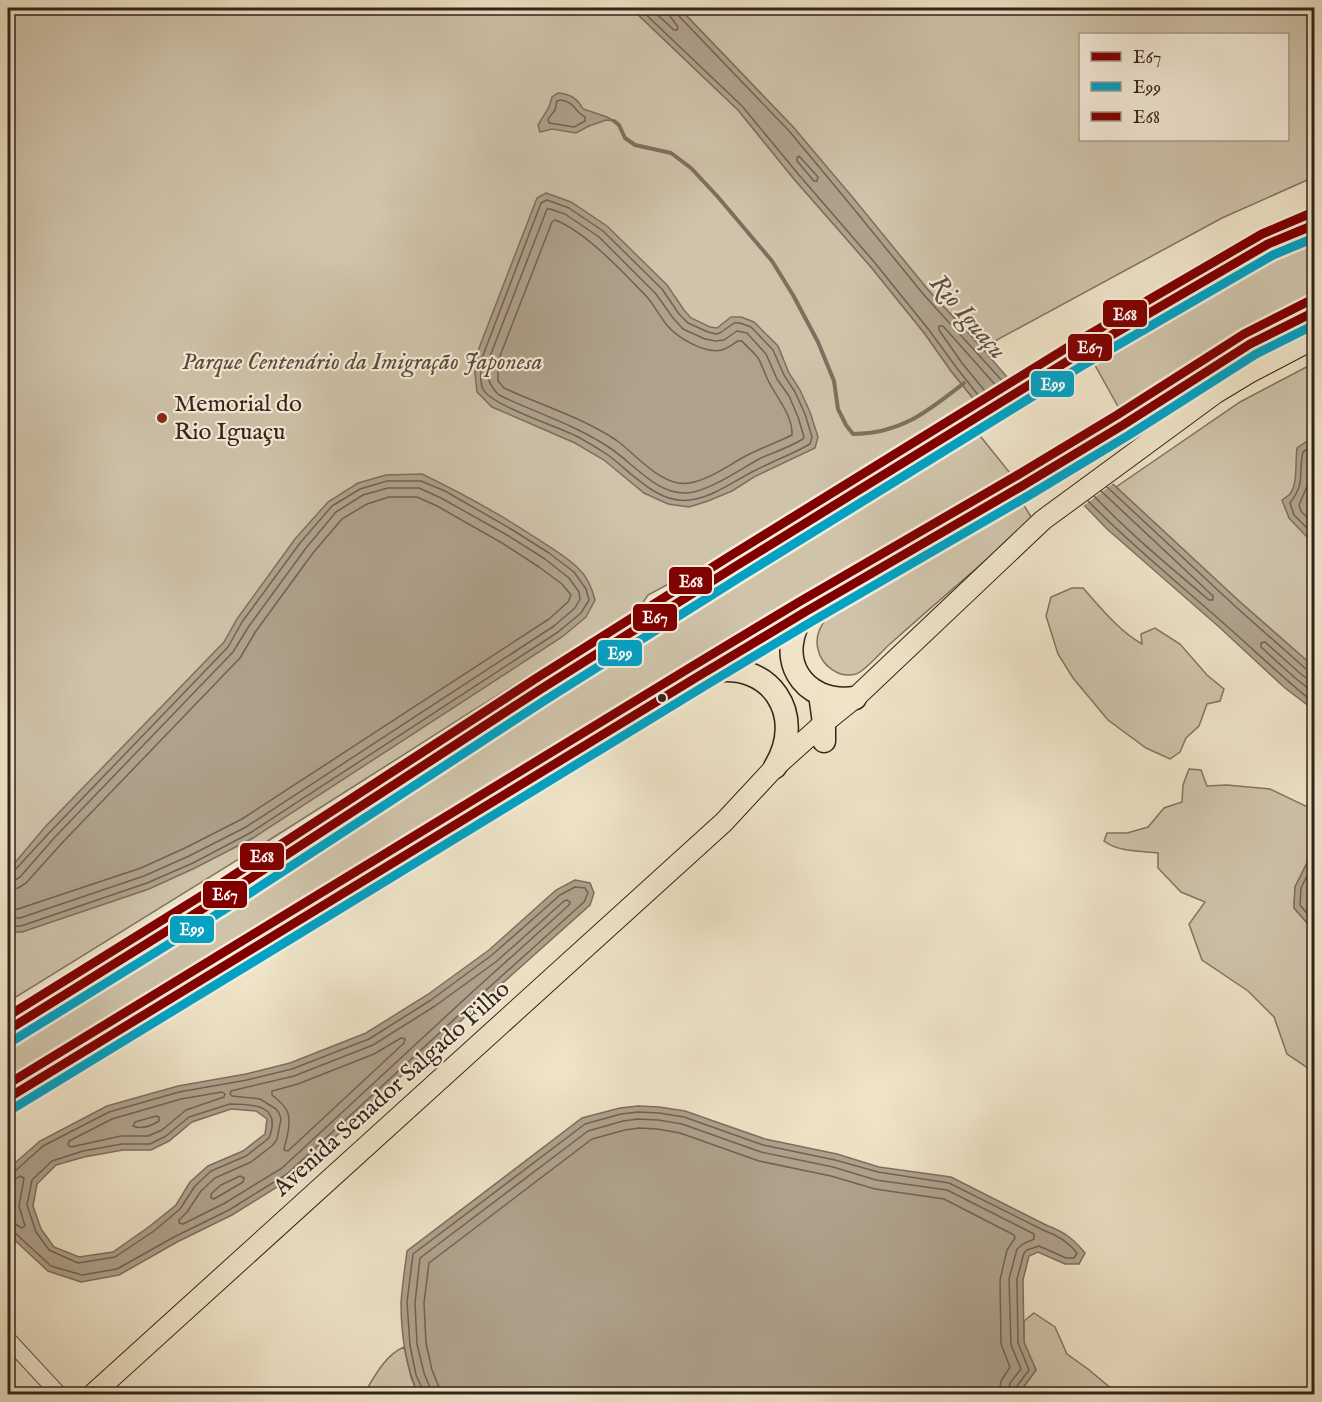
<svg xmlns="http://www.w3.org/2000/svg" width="1322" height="1402" font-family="'IM FELL English',serif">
<rect width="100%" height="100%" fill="#efe4c8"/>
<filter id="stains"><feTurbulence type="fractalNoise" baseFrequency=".00333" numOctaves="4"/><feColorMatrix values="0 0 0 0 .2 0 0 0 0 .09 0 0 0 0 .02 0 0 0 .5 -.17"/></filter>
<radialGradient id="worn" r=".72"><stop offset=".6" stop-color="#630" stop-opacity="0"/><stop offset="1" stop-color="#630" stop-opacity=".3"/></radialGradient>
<!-- green -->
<path fill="#cfc3aa" stroke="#817362" stroke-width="1.5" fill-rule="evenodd" d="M8 8H631L738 110 794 179 871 267 925 334 951 371 976 402 914 440 876 459 768 529 735 548 648 595 642 604 628 614 474 710 263 844 8 1002Z
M679 8H1314V177L1222 218 982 348 929 291 794 128ZM1080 34H1288V140H1080Z
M1314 241V297L1247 332 1120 410 1091 358 1278 257Z
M1314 363V667L1240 602 1116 487 1240 402Z
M977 432 1010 473 796 601 690 661 249 939 8 1084V1042L276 878Z
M1020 499 1033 520C985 561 937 602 890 644 882 651 864 672 856 674 839 679 821 665 818 649 815 638 819 628 826 619Z
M1072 588H1083C1101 608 1118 630 1142 644L1141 634 1155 628 1180 644 1207 675 1224 689 1220 701 1207 704 1199 726 1186 738 1180 752 1170 759 1146 748 1108 720 1073 678 1058 654 1046 616 1051 597Z
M1189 769 1201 770 1207 786 1227 785 1270 789 1312 809 1314 812V858L1307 863 1295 887 1294 908 1314 931V1072L1287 1054 1274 1017 1248 991 1202 960 1189 924 1205 902 1181 892 1158 868V853C1140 851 1118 852 1104 841L1107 833H1127L1148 827 1164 808 1182 802 1183 785Z
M1034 1313 1055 1327 1067 1354 1088 1369 1113 1390 1115 1394H1022V1389L1036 1370 1024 1343V1321Z
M404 1347 411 1377 418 1394H364C374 1377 385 1355 404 1347Z"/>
<!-- water -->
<path fill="#afa28d" stroke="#7d6f5f" stroke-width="1.5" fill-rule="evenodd" d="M631 8H679L794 128 854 199 929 291 982 348 1045 421 1240 602 1314 667V710L1285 688 1218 626 1107 529 1058 478 976 402 951 371 925 334 871 267 794 179 738 110Z
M558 93C570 94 577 98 583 109L607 117 614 121 606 120 589 126 576 133 552 129 540 132 538 125 549 107 552 97Z
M546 193 571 202 607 226 667 285 684 310 691 318 710 327 717 328 731 317H741L754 322 778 346 789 373 800 390 810 412 818 437 815 448 754 477 732 491 708 501 689 507 668 504 644 493 604 460 575 443 492 407 477 392 475 373 476 356 537 198Z
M1314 439V542L1308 538 1289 518 1282 500C1285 498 1288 496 1290 494 1298 483 1295 462 1297 448L1309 440Z
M422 474C461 493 500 514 536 538 550 547 566 556 578 568 588 577 592 588 595 600L586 617 562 637 253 838 195 868 149 889 22 932H8V871L45 827 224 642 237 619 295 539 328 502 358 483 386 475Z
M1314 858V931L1294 908 1295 887 1307 863Z
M575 880 590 883 594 893 590 905 478 1005 290 1179 232 1215 177 1242 119 1275 81 1282 48 1271 8 1234V1169L40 1141 107 1106 178 1086 246 1074 290 1063 366 1033 427 995 489 950 556 890ZM231 1109 256 1111 267 1119 265 1134 243 1151 208 1166 190 1182 176 1205 150 1226 113 1252 79 1257 54 1247 41 1229 33 1206 37 1184 56 1165 84 1157 123 1150H151L169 1141 192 1122Z
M638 1106 659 1107 685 1111 765 1139 837 1154 879 1167 951 1177 1046 1225C1064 1232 1073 1238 1085 1253L1079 1264H1065L1038 1252 1029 1256 1023 1280 1024 1342 1036 1370 1022 1389V1394H418C406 1366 401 1334 401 1303 402 1286 405 1268 407 1251L582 1118 620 1108Z"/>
<!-- pier -->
<path fill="#efe4c8" d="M1022 390 1047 419 1115 482 1082 507 1056 480 984 414Z"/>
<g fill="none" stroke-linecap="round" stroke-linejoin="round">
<!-- shore -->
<path stroke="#716254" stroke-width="1.5" d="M639 8 742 106 799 175 875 263 929 330 956 367 982 400
M650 8 674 30H677L678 27 670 16 668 8
M675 8 677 14 790 132 849 203 924 295 1006 385
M560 100C574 101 574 111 585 117V121L574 127 549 123 548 119 555 110 557 101Z
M799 156 818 177 817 181H814L797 161V158Z
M547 200 569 208 603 231 662 289 679 314 688 323 708 332 716 334 720 333 734 323H740L751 327 773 350 784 375 795 392 805 414 812 437 810 444C793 454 773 461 756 470 735 480 714 497 690 500 658 505 630 471 608 455 599 449 589 443 580 438 561 427 491 406 483 389 479 382 481 366 482 358L541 203Z
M547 209H550L565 214 599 237 656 294 673 318 683 329 705 339 716 341 724 340 737 331 747 333 766 354 777 379 789 396 798 417 804 437 803 439C790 447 775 452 761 458 742 468 708 492 687 493 657 495 633 463 610 448 576 425 536 413 499 395 486 382 488 377 489 359Z
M555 220C585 231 624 273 647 297 654 305 659 315 666 324 676 337 704 354 722 350 728 348 733 344 738 341H742C747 347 754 352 758 358 763 366 765 376 770 384 778 399 793 417 792 435 776 443 758 449 742 458 726 467 708 480 689 483 662 488 636 454 616 440 581 417 541 405 504 388L498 381V361L552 222Z
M989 396 962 363 939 330V326H943L999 389
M1314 445 1303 452C1298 475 1306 482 1290 503L1294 515 1314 535
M1314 453 1309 457V482L1299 505 1301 511 1314 525
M1107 487 1236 607 1306 669 1310 672H1314
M1094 496C1130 534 1170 567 1209 600H1213V596L1101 491
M1088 501C1130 544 1176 581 1221 621 1252 648 1282 677 1314 703
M1314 679H1308L1302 675 1265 642 1261 643V647L1294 677 1314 693
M1314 865 1311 868 1301 888 1300 905 1314 922
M8 873 14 871 50 832 228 647 242 622 300 543 332 506 360 489 387 481H421L445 491 511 529 549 553 574 572 586 589 589 600 581 613 558 632 250 833 193 863 147 883 21 926H8
M8 881 15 880 20 877 55 837 233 652 249 626 306 548 336 512 363 495 388 488H419L441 498 507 535 545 559 569 578 579 592 580 599 575 608 554 626 246 827 189 856 144 876 20 918H8
M8 890 18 888 26 883 62 843 240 658 256 631 313 553 342 519 367 504 389 497H417L437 506 502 543 539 567 562 584 571 595 568 602 549 619 242 819 185 848 141 868 18 909H8
M567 900 570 902 569 905 469 995 282 1168 225 1203 183 1224 179 1223V1220L187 1212 201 1191 215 1178 251 1162 273 1145 277 1139 281 1119 279 1113 276 1109 260 1099 232 1096 230 1094 231 1091 294 1076 373 1045 435 1006 497 961 564 901Z
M401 1038 405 1039 404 1043 288 1151 284 1150C284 1146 286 1142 287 1137 292 1115 289 1108 272 1095V1091L298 1084 374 1054Z
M222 1092 225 1094 224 1097 186 1110 162 1130 148 1136H121L71 1147 68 1145 69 1141 112 1119 181 1099Z
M230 1104C254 1104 282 1105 269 1138L246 1156 211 1171 195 1186 180 1209 154 1231 115 1257 78 1263 49 1250 36 1232 27 1205 32 1180 52 1161 83 1151 122 1144H150L166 1136 189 1117Z
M156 1116 159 1117V1121C151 1126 142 1130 133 1126L135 1122Z
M8 1173 14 1172 43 1146 109 1112 179 1092 247 1080 292 1069 369 1039 431 1000 492 955 560 895 575 887 585 888 588 893 584 902 474 1001 287 1174 229 1210 174 1237 117 1269 82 1275 51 1266 14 1232 8 1230
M240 1176 244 1178 243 1182 214 1199 211 1198V1194L221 1185Z
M8 1181 14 1180 20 1176 24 1178 19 1206 25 1226 22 1228 15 1224 8 1223
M423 1394V1390L416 1375 410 1345 407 1302 413 1254 585 1124 621 1114 638 1112 659 1113 684 1117 763 1145 835 1160 878 1172 949 1183 1043 1230C1057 1235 1068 1241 1077 1253L1074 1258H1066L1039 1246 1027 1250 1024 1253 1017 1279 1018 1343 1029 1370 1017 1386 1016 1394
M431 1394 430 1388 424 1373 417 1344 415 1303 420 1258 588 1131 623 1121 638 1119 658 1120 682 1124 761 1152 833 1167 876 1180 947 1190 1034 1234V1239L1023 1244 1017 1249 1009 1279 1011 1345 1021 1369 1010 1383 1008 1394
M440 1394 439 1387 432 1370 426 1343 424 1303 429 1263 592 1139 625 1130 639 1128 657 1129 680 1133 759 1161 831 1176 875 1189 944 1199 1014 1235 1015 1238 1007 1250 1000 1280 1001 1344 1010 1367 1001 1381 999 1394"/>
<!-- stream -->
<path stroke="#7d6f5f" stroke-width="4" d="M614 121 619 125 625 138 635 145 671 153 691 168 718 197 772 261 793 295 818 342 834 381 838 409 846 425 853 434C901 434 928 411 964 383"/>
<defs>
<path id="minor" d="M8 1339 59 1394"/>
<path id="major" d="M93 1394 724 822 775 767 824 723 855 698 1043 520 1216 393 1249 373 1314 339"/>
<path id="highway" d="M805 612C773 656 801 705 855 698
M709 672C770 659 807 715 775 767
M820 694 824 723V741
M8 1030 220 898 541 689 736 566 979 417 1079 354 1268 244 1314 225
M8 1098 697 677 805 612 1022 486 1123 425 1250 344 1314 312"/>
</defs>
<!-- minor casing -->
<use href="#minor" stroke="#625346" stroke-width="17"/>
<!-- major casing -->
<use href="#major" stroke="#33231a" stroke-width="22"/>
<!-- highway casing -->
<use href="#highway" stroke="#33231a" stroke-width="25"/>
<!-- minor -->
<use href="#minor" stroke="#f5eddb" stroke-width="15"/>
<!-- major -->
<use href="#major" stroke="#efe4c8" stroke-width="20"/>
<!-- highway -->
<use href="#highway" stroke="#efe4c8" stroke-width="22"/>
<defs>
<path id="bus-1" d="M8 1030 220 898 541 689 736 566 1079 354 1268 244 1314 225
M8 1098 697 677 805 612 1022 486 1123 425 1250 344 1314 312"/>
<path id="bus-2" d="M14 1040 227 908 547 699 742 576 1085 364 1273 255 1314 238
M14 1108 703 687 811 622 1028 496 1129 435 1256 354 1314 325"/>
<path id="bus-3" d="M8 1016 214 888 535 679 730 556 1073 344 1262 234 1309 214
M8 1084 691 667 799 602 1016 476 1117 415 1244 334 1309 301"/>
</defs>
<!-- bus-1 casing -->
<use href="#bus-1" stroke="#f5eddb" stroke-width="14"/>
<!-- bus-2 casing -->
<use href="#bus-2" stroke="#f5eddb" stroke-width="14"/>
<!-- bus-3 casing -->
<use href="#bus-3" stroke="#f5eddb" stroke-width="14"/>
<!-- bus-1 -->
<use href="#bus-1" stroke="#800000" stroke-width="9"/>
<!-- bus-2 -->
<use href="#bus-2" stroke="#03a2c5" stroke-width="9"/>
<!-- bus-3 -->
<use href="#bus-3" stroke="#800000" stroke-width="9"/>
</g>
<!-- markers -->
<circle fill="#8f2418" stroke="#f5eddb" stroke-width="2" cx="162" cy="418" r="6"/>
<circle fill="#33231a" stroke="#f5eddb" stroke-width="2" cx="662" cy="698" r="5"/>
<g text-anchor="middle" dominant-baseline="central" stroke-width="4.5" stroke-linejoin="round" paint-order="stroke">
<!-- park labels -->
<g font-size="24" font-style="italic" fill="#5a4b3e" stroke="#f5eddb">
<text x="362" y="362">Parque Centenário da Imigração Japonesa</text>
</g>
<!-- poi labels -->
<g font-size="24" fill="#33231a" stroke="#f5eddb" text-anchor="start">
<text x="174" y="404">Memorial do<tspan x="174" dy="28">Rio Iguaçu</tspan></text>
</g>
<!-- street labels -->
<g font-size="24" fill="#33231a" stroke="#f5eddb">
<text transform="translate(392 1089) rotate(-42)">Avenida Senador Salgado Filho</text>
</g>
<!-- water labels -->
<g font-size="26" font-style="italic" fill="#5e4f42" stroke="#f5eddb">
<text transform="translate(968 317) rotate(49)">Rio Iguaçu</text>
</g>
</g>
<g stroke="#f5eddb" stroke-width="2">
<rect x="1102" y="299" width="46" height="29" rx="6" fill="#800000"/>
<rect x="1067" y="333" width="46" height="29" rx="6" fill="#800000"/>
<rect x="1030" y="370" width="45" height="28" rx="6" fill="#03a2c5"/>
<rect x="668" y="566" width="45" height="29" rx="6" fill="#800000"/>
<rect x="632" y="603" width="46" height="29" rx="6" fill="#800000"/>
<rect x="597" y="639" width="46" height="28" rx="6" fill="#03a2c5"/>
<rect x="239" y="842" width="46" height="29" rx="6" fill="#800000"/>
<rect x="202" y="880" width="46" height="29" rx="6" fill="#800000"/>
<rect x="169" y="915" width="46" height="29" rx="6" fill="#03a2c5"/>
</g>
<g font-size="16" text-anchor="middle" font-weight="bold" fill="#fff">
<text x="1125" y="320">E68</text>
<text x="1090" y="353">E67</text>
<text x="1053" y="390">E99</text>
<text x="691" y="587">E68</text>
<text x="655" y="623">E67</text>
<text x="620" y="659">E99</text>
<text x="262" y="862">E68</text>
<text x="225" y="900">E67</text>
<text x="192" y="935">E99</text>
</g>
<!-- margin -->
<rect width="1322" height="1402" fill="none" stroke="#efe4c8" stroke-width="30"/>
<rect x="9" y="9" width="1304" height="1384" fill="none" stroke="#33231a" stroke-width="3"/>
<rect x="15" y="15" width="1292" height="1372" fill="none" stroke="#33231a" stroke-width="1.5"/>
<!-- legend -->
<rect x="1079" y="33" width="210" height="108" fill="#f5eddb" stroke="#a79c8e" stroke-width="1.5"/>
<rect x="1091" y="52" width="30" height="9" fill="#800000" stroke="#a79c8e" stroke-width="1.5"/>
<text x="1133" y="63" font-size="18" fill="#33231a">E67</text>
<rect x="1091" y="82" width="30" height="9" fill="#03a2c5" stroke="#a79c8e" stroke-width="1.5"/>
<text x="1133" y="93" font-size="18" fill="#33231a">E99</text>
<rect x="1091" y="112" width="30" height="9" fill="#800000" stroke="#a79c8e" stroke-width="1.5"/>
<text x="1133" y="123" font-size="18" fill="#33231a">E68</text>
<rect width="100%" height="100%" filter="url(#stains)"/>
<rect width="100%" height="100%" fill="url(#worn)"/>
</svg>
